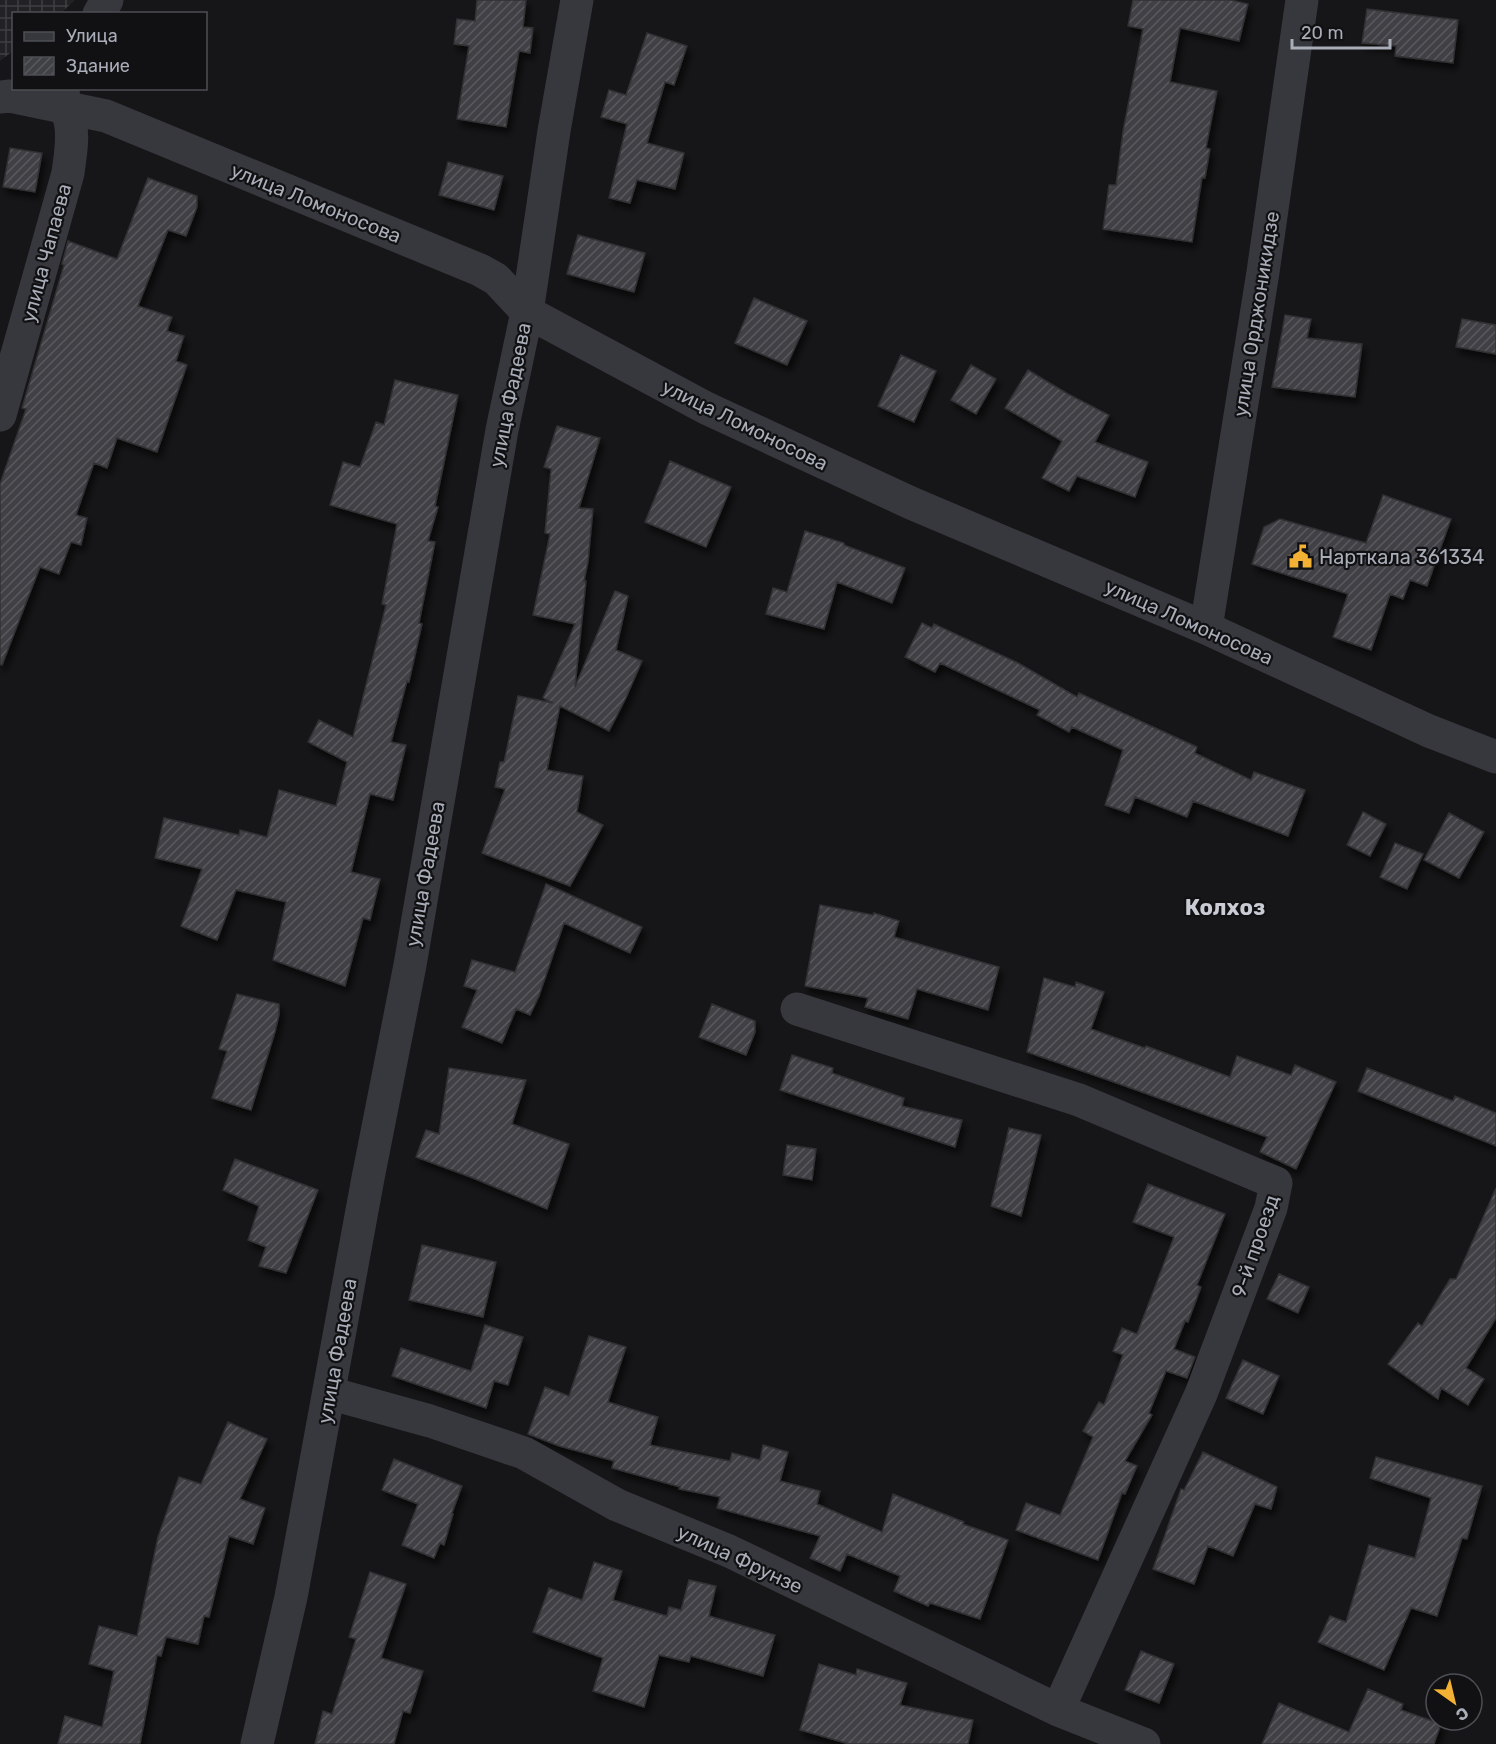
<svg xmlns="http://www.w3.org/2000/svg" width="1496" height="1744" font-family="Rubik,sans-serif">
<defs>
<pattern id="industrial-grid" width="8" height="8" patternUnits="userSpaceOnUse" patternTransform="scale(1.5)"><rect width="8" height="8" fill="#222225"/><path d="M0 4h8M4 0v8" fill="none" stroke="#3f3f43"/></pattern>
<pattern id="building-hatch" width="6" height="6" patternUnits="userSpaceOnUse" patternTransform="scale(1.5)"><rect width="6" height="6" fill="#404145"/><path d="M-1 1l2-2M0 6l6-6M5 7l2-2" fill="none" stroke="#595a5e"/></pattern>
<filter id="shadow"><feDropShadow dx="3.5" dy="6" stdDeviation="3" flood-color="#0009"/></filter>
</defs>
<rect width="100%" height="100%" fill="#161618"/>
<!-- industrial -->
<path fill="url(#industrial-grid)" d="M0 0H75L61 13 14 14 13 51 0 61Z"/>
<!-- building -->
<path fill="url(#building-hatch)" stroke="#303034" stroke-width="1.5" filter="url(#shadow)" d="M477 0H526L523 27 533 28 530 53 519 51 506 127 457 119 469 46 454 44 457 19 475 21Z
M1133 0H1231L1248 4 1239 41 1180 28 1170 82 1217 91 1206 148 1210 149 1205 178H1202L1192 242 1103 229 1109 185H1116L1123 131 1143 29 1128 26Z
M1367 9 1458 20 1453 63 1395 56 1396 46 1362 43Z
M647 33 687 46 674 85 665 82 647 143 684 153 675 189 637 180 630 203 609 198 627 124 601 117 609 90 626 95Z
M10 148 42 153 35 192 3 187Z
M448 162 503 176 494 210 439 195Z
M148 178 197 196V207L186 236 168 230 138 306 172 317 167 331 184 336 176 361 187 365 157 452 117 438 107 468 94 463 76 515 87 518 81 545 71 542 59 574 40 567 2 665 0 664V484L26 409 22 408 64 265 62 264 68 241 117 259Z
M578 235 645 253 634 292 567 274Z
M754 298 807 321 787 365 735 343Z
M1285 315 1311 319 1307 338 1362 344 1355 397 1272 387Z
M1462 319 1496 325V354L1456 347Z
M901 355 936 371 914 422 878 406Z
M971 365 996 379 976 414 951 400Z
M1028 370 1068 394 1109 415 1095 442 1148 462 1135 497 1077 476 1069 491 1042 478 1062 441 1005 408Z
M395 380 458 395 435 506 438 507 428 541 435 542 419 623 422 624 409 682 407 681 391 742 406 745 393 800 370 794 351 872 380 879 370 920 363 918 345 986 273 960 286 902 236 890 217 940 181 926 202 869 155 858 164 818 239 835 240 830 267 837 279 790 336 806 347 762 308 742 319 720 353 737 386 605 382 604 397 524 330 505 343 462 360 467 376 422 384 425Z
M557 426 600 438 579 508 593 509 588 562 584 581H586L575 687 615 591 628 596 616 650 642 661 626 698 609 731 560 706 547 770 583 776 577 812 603 825 570 886 482 853 505 789 495 787 500 762H504L518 696 553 703 543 698 575 624 533 615 550 534 545 533 551 469 544 467Z
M670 461 731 487 706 547 645 522Z
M1383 495 1451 519 1427 586 1410 580 1403 599 1390 594 1371 650 1333 637 1348 594 1252 564 1264 527 1280 519 1366 543Z
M805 531 844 543V545L905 568 892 603 837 582 824 629 766 614 773 588 787 592Z
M922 623 932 628 934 624 1018 663 1077 697 1079 693 1197 747 1195 753 1251 780 1254 772 1305 790 1288 836 1193 801 1187 817 1135 797 1129 813 1105 805 1123 750 1072 727 1069 732 1037 715 1040 710 940 663 935 672 905 657Z
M1363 812 1386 824 1370 856 1347 845Z
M1449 813 1484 832 1459 878 1424 860Z
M1395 843 1423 854 1407 889 1380 877Z
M546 884 642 927 630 953 564 923 539 996 530 1015 516 1009 502 1043 462 1027 477 990 464 986 472 960 515 972Z
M820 905 873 915 874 913 899 921 894 937 999 967 988 1010 917 989 908 1019 865 1007 868 998 805 986Z
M1044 978 1075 987 1076 982 1104 992 1091 1029 1145 1048 1146 1046 1230 1077 1237 1056 1291 1075 1295 1065 1336 1082 1296 1169 1260 1152 1267 1137 1111 1081 1027 1052Z
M237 994 279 1004V1015L275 1032 251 1110 212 1098 227 1051 219 1049Z
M712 1004 755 1021V1032L746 1055 699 1037Z
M792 1055 833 1068 832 1073 904 1098 902 1106 962 1120 955 1147 780 1090Z
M449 1068 526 1080 512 1124 569 1144 547 1209 473 1178 416 1157 426 1130 439 1134Z
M1367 1068 1453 1101 1455 1096 1496 1113V1146L1358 1091Z
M1009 1128 1041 1135 1021 1216 991 1206Z
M787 1145 816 1149 812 1180 783 1175Z
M235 1159 318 1190 286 1273 259 1266 266 1247 248 1240 259 1206 223 1190Z
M1148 1184 1225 1214 1197 1285 1201 1287 1188 1322 1185 1321 1174 1349 1195 1357 1187 1378 1166 1371 1149 1413 1152 1415 1125 1461 1137 1466 1125 1494 1122 1493 1098 1560 1016 1530 1026 1503 1060 1515 1093 1437 1083 1431 1099 1402 1104 1405 1123 1355 1113 1351 1122 1328 1137 1334 1174 1237 1133 1222Z
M1496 1188V1318L1466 1368 1484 1379 1468 1405 1441 1388 1438 1399 1388 1364 1418 1323 1422 1326 1450 1279H1456Z
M422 1245 496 1262 483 1317 409 1300Z
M1279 1274 1309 1287 1298 1313 1267 1299Z
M485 1325 523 1337 508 1385 494 1381 486 1408 392 1376 401 1348 471 1371Z
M589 1336 626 1347 608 1402 658 1417 650 1445 730 1461 732 1453 760 1460 763 1445 788 1452 780 1481 820 1491 817 1504 882 1532 893 1494 964 1522 963 1524 1008 1540 980 1619 930 1603 928 1606 894 1591 900 1576 847 1554 840 1571 810 1558 820 1536 717 1508 720 1497 679 1489 680 1487 612 1468 614 1461 559 1446 528 1434 545 1387 569 1396Z
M1243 1360 1279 1376 1263 1414 1226 1398Z
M228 1422 267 1439 240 1499 265 1508 253 1544 229 1536 209 1617 204 1616 198 1644 166 1637 161 1656 157 1655 140 1744H58L65 1716 102 1727 114 1671 89 1664 99 1626 137 1636 158 1537 179 1477 201 1484Z
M1203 1452 1277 1487 1271 1509 1255 1504 1233 1556 1208 1546 1194 1584 1153 1569 1181 1489 1184 1490Z
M1376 1457 1482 1486 1467 1539 1462 1538 1437 1616 1411 1608 1384 1670 1318 1642 1330 1616 1346 1622 1369 1545 1415 1558 1431 1498 1370 1478Z
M394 1459 462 1486 452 1513 453 1514 444 1545 440 1543 434 1558 402 1545 418 1504 382 1490Z
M594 1562 622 1571 613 1600 667 1616 669 1607 681 1610 689 1580 716 1586 709 1616 775 1635 763 1676 691 1656 689 1662 659 1655 644 1707 593 1691 603 1658 533 1632 549 1588 582 1600Z
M370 1572 406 1584 381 1658 423 1671 410 1713 403 1711 394 1744H315L323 1711 332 1714 356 1639 349 1637Z
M1141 1651 1174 1664 1159 1703 1125 1690Z
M819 1664 856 1675 857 1669 907 1683 900 1705 973 1720 968 1744H849L800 1730Z
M1368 1689 1403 1704 1401 1710 1441 1724 1434 1744H1262L1279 1703 1349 1732Z"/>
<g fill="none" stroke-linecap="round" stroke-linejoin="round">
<!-- street -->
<path stroke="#37383d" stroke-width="33" d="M99 14 107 0
M0 97 10 96 106 116 480 270 496 279 527 312 706 408 911 503 1206 628 1429 731 1496 757
M0 415 68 173C70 156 74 138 70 121 67 110 63 101 63 88
M1206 628 1263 272 1302 0
M797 1009 1079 1100 1276 1183 1271 1208 1201 1394 1058 1710
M329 1393 430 1421 524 1453 617 1505 729 1551 1058 1710 1144 1744
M257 1744 291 1597 368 1178 410 965 502 430 527 312 554 131 577 0"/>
</g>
<!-- icons -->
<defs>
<symbol id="civic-bare" viewBox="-9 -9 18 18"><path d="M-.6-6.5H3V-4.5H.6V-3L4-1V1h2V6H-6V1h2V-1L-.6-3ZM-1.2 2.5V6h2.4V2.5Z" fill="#f2b134" stroke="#111113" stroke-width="2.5" paint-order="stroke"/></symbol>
</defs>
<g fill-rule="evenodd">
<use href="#civic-bare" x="1284" y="540" width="33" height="33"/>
</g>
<g text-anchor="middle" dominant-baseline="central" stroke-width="4.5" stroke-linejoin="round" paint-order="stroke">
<!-- street labels -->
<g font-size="20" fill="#a8adb8" stroke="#111113">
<text transform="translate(316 203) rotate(22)">улица Ломоносова</text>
<text transform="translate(46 253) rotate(-75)">улица Чапаева</text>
<text transform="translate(1256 314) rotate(-81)">улица Орджоникидзе</text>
<text transform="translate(510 395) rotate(-79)">улица Фадеева</text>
<text transform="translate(745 425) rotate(26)">улица Ломоносова</text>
<text transform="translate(1189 622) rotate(24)">улица Ломоносова</text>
<text transform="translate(425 874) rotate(-80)">улица Фадеева</text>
<text transform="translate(1255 1246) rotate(-71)">9-й проезд</text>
<text transform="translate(337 1351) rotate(-80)">улица Фадеева</text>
<text transform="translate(740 1559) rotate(25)">улица Фрунзе</text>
</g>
<!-- poi labels -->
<g font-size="20" fill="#a8adb8" stroke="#111113" text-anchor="start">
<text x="1319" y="557">Нарткала 361334</text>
</g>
<!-- quarter labels -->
<g font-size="22" font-weight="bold" fill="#c9ccd4" stroke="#111113">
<text x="1225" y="907">Колхоз</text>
</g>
</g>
<!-- legend -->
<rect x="12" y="12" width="195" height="78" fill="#111113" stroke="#4d4f55" stroke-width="1.5"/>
<rect x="24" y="32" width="30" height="9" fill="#37383d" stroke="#4d4f55" stroke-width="1.5"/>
<text x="66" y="42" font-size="18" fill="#a8adb8">Улица</text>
<rect x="24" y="57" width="30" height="18" fill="url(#building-hatch)" stroke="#4d4f55" stroke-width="1.5"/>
<text x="66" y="72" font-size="18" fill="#a8adb8">Здание</text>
<!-- north arrow -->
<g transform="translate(1454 1702) rotate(146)"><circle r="28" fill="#111113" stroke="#4d4f55" stroke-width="1.5"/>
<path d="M0-4.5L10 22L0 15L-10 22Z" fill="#f2b134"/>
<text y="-9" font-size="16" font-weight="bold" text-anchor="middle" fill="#a8adb8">С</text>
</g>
<!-- scale -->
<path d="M1292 39v9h98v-9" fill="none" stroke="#a8adb8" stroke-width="3"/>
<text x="1301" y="39" font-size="18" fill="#a8adb8" stroke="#111113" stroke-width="4.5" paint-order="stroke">20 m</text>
</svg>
